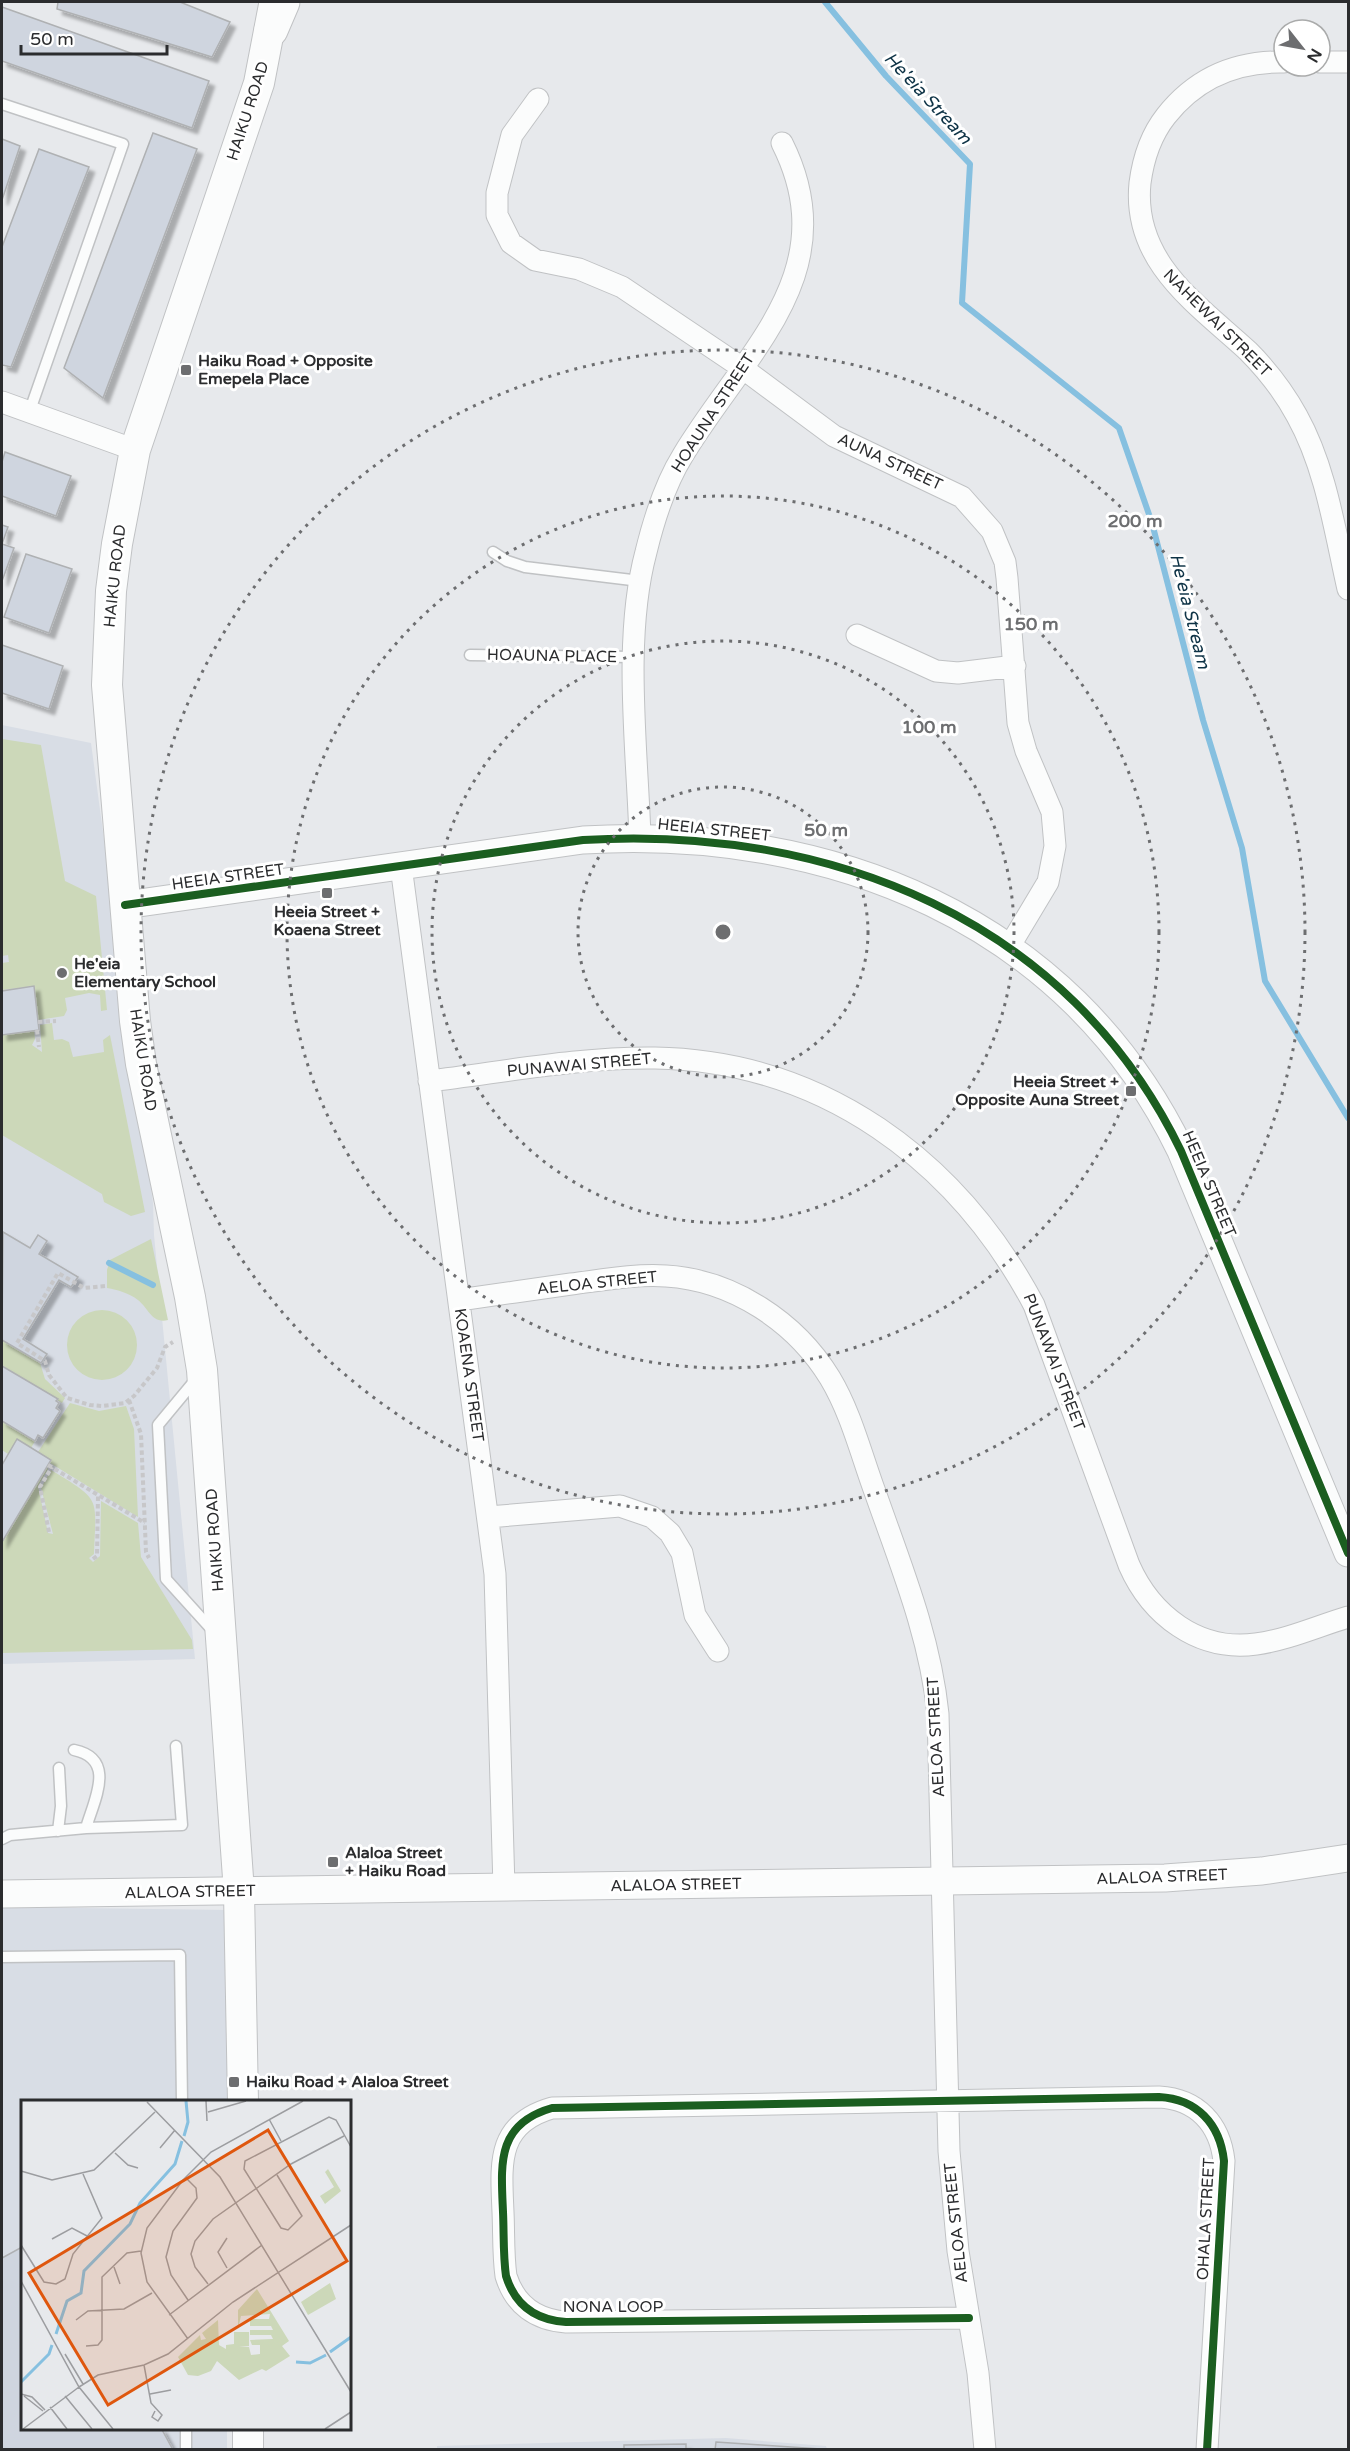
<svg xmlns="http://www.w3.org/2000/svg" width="1350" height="2451" font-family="'Varela Round',sans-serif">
<defs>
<filter id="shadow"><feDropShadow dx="5.5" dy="5.5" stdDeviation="1.5" flood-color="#0004"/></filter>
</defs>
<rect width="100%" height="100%" fill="#e7e9ec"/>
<!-- built -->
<path fill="#d8dde5" d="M2 725 91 743 153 1203 154 1235 195 1659 2 1664Z
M2 1907 230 1910 229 2101 22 2102V2428L227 2429V2449L2 2450Z
M726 2438 826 2446 827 2449 437 2450V2446Z"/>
<!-- green -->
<path fill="#ccd8b9" d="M2 739 41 745 65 881 96 896 107 1010 101 1011 100 995 89 993 65 998 67 1010 64 1016 38 1020 34 986 2 990V963L9 962 8 955 2 956Z
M52 1023 54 1040 62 1039 69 1042 73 1057 104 1052 103 1040 110 1035 145 1212 131 1216 104 1202 102 1194 2 1135V1032V1035L34 1030 35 1039 32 1045 42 1052 40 1025Z
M151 1239 168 1320C152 1324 149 1309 138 1300 129 1293 118 1290 107 1288V1270L110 1260Z
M67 1345a35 35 0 1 1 70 0a35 35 0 1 1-70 0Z
M2 1339 40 1363 45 1379 65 1398 62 1403 2 1365Z
M70 1403 99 1411 126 1406 134 1429 138 1517 50 1463 51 1460 38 1452Z
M2 1421 35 1441 31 1448 17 1440 8 1454 2 1450Z
M47 1467 48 1469 38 1486 48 1533 53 1534 41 1488 51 1470C102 1501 96 1496 94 1554L89 1558 93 1562 100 1556 101 1501 138 1523 141 1557 192 1640 193 1649 2 1653V1542Z"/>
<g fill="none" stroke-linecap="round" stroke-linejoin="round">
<!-- stream -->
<path stroke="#86c0e0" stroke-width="6" d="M825 2 886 76 970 164 962 303 1119 428 1152 523 1203 720 1242 848 1265 981 1348 1118
M109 1263 153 1285"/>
</g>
<!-- building -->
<path fill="#cfd5df" stroke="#afb1b3" stroke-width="1.5" filter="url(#shadow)" d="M58 2H180L230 22 212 57 57 9Z
M2 7 209 81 192 128 2 61Z
M153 133 197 149 103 398 64 368Z
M2 139 20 146 2 200Z
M39 149 89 167 11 367 2 365V247Z
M5 452 71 476 56 516 2 496V462Z
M2 525 8 527 2 544Z
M2 544 14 548 2 581Z
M26 554 72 569 49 633 4 617Z
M2 645 63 666 49 709 2 693Z
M34 986 39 1030 2 1035V991Z
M3 1232 30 1248 38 1235 47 1241 39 1254 78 1277 71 1287 59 1280 23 1339 47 1354 41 1363 2 1340Z
M2 1366 58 1399 56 1401 59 1403 56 1408 60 1411 43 1438 38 1435 35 1441 2 1421Z
M17 1439 51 1460 2 1542V1465Z
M22 2247V2428H161L173 2450H2V2258Z
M716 2442 821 2449 715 2450Z
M686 2444V2450H624V2445Z"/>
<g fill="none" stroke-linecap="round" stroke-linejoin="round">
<defs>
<path id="service" d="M2 104 123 144 29 413
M493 552 507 561 525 567 640 581
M470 655 634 657
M197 1378 158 1425 166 1579 213 1631
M74 1750C117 1759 94 1800 86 1828
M58 1831 61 1806 59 1768
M2 1839 10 1835 86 1828 182 1825 176 1746
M2 1957 180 1955 182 2102
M186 2428V2450"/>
<path id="minor" d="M1284 62C1236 61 1196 78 1166 116 1151 135 1143 160 1140 183 1132 262 1197 304 1248 351 1267 370 1284 392 1297 416 1326 468 1335 532 1348 589
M1320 62H1348
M538 99 512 135 497 193V215L511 243 535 260 579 269 622 287 741 367 834 436 962 497 992 531 1005 562 1007 578 1018 723 1026 751 1052 812 1055 846 1048 882 1009 947
M2 402 135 450
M857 635 936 671 958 673 1015 666
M640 837C637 747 623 638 646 552 654 519 665 484 683 455 745 352 847 272 782 143
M401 866 495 1574 504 1888
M429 1081C504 1072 580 1057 655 1058 823 1061 957 1160 1034 1305L1129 1565C1151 1615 1198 1652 1256 1644 1287 1640 1318 1626 1348 1617
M459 1300C496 1295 534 1289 571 1284 603 1280 634 1274 666 1276 733 1280 796 1322 830 1378 851 1413 861 1454 875 1492 901 1566 930 1636 938 1714L949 2151 958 2251 978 2373 985 2450
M488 1517 620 1506 652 1517 670 1533 682 1553 695 1615 718 1651
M969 2318 566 2322C536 2320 515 2305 506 2276 503 2255 504 2233 503 2212 501 2164 496 2124 552 2108L1159 2097C1197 2099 1220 2124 1224 2161L1207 2450"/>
<path id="tertiary" d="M125 905 583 840C829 825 1069 919 1181 1151L1348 1553
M2 1894 1165 1878 1262 1871 1348 1858"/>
<path id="secondary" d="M243 2102 239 1892 202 1370 190 1297 141 1064 135 1021 107 685 111 591 117 544 135 450 259 83 274 5
M248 2428V2450"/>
<path id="primary" d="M271 30 283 2"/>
</defs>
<!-- service casing -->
<use href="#service" stroke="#c0c2c4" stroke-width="13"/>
<!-- minor casing -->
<use href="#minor" stroke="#c0c2c4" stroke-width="23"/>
<!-- tertiary casing -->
<use href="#tertiary" stroke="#c0c2c4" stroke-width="29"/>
<!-- secondary casing -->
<use href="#secondary" stroke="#c0c2c4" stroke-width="32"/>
<!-- primary casing -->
<use href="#primary" stroke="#c0c2c4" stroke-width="35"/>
<!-- path -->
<path stroke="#c7c7c9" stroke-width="4" stroke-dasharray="4.5 3" stroke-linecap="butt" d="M38 1022 56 1021
M37 1030 39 1047
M105 1286 84 1288 58 1273 17 1343 45 1361 49 1375 67 1398 90 1405 102 1406 125 1403 134 1396 157 1368 165 1347 173 1342
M129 1400 141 1434 146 1552 149 1558
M48 1465 145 1523
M49 1532 40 1487 52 1467
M93 1559 97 1556 98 1496"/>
<!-- service -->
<use href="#service" stroke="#fbfcfc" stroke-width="10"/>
<!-- minor -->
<use href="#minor" stroke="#fbfcfc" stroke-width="21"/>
<!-- tertiary -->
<use href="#tertiary" stroke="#fbfcfc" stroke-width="27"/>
<!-- secondary -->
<use href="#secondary" stroke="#fbfcfc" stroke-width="30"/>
<!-- primary -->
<use href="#primary" stroke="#fbfcfc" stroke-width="33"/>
<defs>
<path id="cycleway" d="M125 905 583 840C829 825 1069 919 1181 1151L1348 1553
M969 2318 566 2322C536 2320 515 2305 506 2276 503 2255 504 2233 503 2212 501 2164 496 2124 552 2108L1159 2097C1197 2099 1220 2124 1224 2161L1207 2450"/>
</defs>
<!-- cycleway casing -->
<use href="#cycleway" stroke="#fff" stroke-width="11"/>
<!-- cycleway -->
<use href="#cycleway" stroke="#1b5e20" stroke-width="8"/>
</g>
<!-- distance rings -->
<g fill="none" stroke="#6d6e70" stroke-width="3" stroke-dasharray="3 6">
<circle cx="723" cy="932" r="145"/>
<circle cx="723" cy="932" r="291"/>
<circle cx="723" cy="932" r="436"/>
<circle cx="723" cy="932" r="582"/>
</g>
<!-- markers -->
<g fill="#6d6e70" stroke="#fff" stroke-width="2">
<rect x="180" y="364" width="12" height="12" rx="3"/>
<rect x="321" y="887" width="12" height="12" rx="3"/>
<circle cx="62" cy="973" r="6"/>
<rect x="1125" y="1085" width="12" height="12" rx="3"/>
<rect x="327" y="1856" width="12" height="12" rx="3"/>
<rect x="228" y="2076" width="12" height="12" rx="3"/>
</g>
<g text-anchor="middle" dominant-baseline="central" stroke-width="6" stroke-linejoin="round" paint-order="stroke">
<!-- street labels -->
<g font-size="16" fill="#2b2c2e" stroke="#fff">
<text transform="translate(248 111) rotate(-72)">HAIKU ROAD</text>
<text transform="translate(1217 323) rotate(45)">NAHEWAI STREET</text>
<text transform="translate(713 413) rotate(-57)">HOAUNA STREET</text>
<text transform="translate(890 462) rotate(25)">AUNA STREET</text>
<text transform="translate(115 576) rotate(-84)">HAIKU ROAD</text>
<text transform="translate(552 656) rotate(1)">HOAUNA PLACE</text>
<text transform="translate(714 830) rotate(6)">HEEIA STREET</text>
<text transform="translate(228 877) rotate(-8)">HEEIA STREET</text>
<text transform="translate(143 1060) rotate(81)">HAIKU ROAD</text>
<text transform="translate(579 1065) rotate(-5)">PUNAWAI STREET</text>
<text transform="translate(1209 1184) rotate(67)">HEEIA STREET</text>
<text transform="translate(597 1283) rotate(-6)">AELOA STREET</text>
<text transform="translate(1054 1362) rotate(69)">PUNAWAI STREET</text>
<text transform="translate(469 1375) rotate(82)">KOAENA STREET</text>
<text transform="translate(215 1540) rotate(-94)">HAIKU ROAD</text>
<text transform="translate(936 1737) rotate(-93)">AELOA STREET</text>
<text transform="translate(1162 1877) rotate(-2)">ALALOA STREET</text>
<text transform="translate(676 1885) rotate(-1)">ALALOA STREET</text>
<text transform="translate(190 1892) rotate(-1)">ALALOA STREET</text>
<text transform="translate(1206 2219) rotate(-87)">OHALA STREET</text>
<text transform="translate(956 2223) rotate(-96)">AELOA STREET</text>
<text x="613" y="2307">NONA LOOP</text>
</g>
<!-- poi labels -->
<g font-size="16" font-weight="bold" fill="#2b2c2e" stroke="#fff" text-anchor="start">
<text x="198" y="361">Haiku Road + Opposite<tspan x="198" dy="18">Emepela Place</tspan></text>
<text x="327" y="912" text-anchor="middle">Heeia Street +<tspan x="327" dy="18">Koaena Street</tspan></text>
<text x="74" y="964">He'eia<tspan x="74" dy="18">Elementary School</tspan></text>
<text x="1119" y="1082" text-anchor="end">Heeia Street +<tspan x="1119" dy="18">Opposite Auna Street</tspan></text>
<text x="345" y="1853">Alaloa Street<tspan x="345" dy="18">+ Haiku Road</tspan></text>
<text x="246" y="2082">Haiku Road + Alaloa Street</text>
</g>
<!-- water labels -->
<g font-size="18" font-style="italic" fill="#0e3346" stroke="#fff">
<text transform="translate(928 98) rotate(47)">He'eia Stream</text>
<text transform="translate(1190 611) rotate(76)">He'eia Stream</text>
</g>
</g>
<!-- overview -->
<g transform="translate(21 2100)">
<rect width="330" height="330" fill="#e7e9ec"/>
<path d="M307 69 320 91 304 104 299 96 313 87 304 72ZM309 183 315 199 287 215 280 202ZM236 189 268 241 261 246 269 256 245 271 241 269 218 280 196 261 190 271 177 276 167 275 157 257 179 235 180 240 185 239 181 233 197 220 198 245 205 249V245L213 244V232H228V246L218 247H228L230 255 239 254V245H231L229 240 252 239 250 235H229V230H252L250 226H229V219H248L249 214 220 216 217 229V210Z" fill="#ccd8b9"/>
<path fill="none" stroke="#86c0e0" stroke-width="3" d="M163 36 167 22 165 1M35 234 46 201 60 193 63 171 109 124 119 103 154 64 161 41M309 252 330 237M275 262 289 263 305 255M0 282 28 254 31 245"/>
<path fill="none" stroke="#9c9da0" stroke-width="1.5" d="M185 1 186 21M126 2 199 77 330 292M187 12 225 1M248 19 260 41M139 48 154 30M94 53 107 65 117 68M0 71 31 80 73 70 134 12M256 75 281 116 267 130 260 128 223 69 224 61 308 17 315 20 330 47M164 77 175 88 176 98 152 131 145 157 150 175 167 200M206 138 197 152 206 168M31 139 51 128 68 137M0 145 23 182 35 184 44 179 52 154 81 118 62 74M93 167 99 184M0 181 58 287 92 329M187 184 174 167 170 154 174 141 192 119 270 64 323 36M148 215 241 145M55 220 67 211 103 209 131 193M167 239 126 182 120 153 126 128 162 80 190 52 282 1M65 246 77 245 81 240V177L106 153 120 151M44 254 62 284M123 265 130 303 141 315 137 321 131 317 134 311M58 287 77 275 123 265 147 254 212 202 330 125M0 294 11 297 24 310M129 294 150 290M3 296 22 311M44 296 71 329M29 307 46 329M2 329 58 287M304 329 330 312"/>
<path fill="#df570e" fill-opacity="0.15" stroke="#df570e" stroke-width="3" d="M247 30 326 161 87 305 8 173Z"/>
<rect width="330" height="330" fill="none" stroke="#2b2c2e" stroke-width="3"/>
</g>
<circle cx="723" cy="932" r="9" fill="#6d6e70" stroke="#fff" stroke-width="3"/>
<g font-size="18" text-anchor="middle" font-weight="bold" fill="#6d6e70" stroke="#fff" stroke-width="6" stroke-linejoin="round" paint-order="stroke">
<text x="1135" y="527">200 m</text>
<text x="1031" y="630">150 m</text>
<text x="929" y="733">100 m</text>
<text x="826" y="836">50 m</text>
</g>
<!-- border -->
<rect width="1350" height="2451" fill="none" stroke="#2b2c2e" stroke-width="6"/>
<!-- north arrow -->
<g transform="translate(1302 48) rotate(121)"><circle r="28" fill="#ffffff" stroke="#aaabab" stroke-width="1.5"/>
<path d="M0-4.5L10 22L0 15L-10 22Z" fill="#6d6e70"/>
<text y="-9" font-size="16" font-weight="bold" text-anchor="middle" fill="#2b2c2e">N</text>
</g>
<!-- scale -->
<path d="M21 45v9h146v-9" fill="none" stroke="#2b2c2e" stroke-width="3"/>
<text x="30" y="45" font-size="18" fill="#2b2c2e" stroke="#ffffff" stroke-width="4.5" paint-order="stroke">50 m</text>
</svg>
